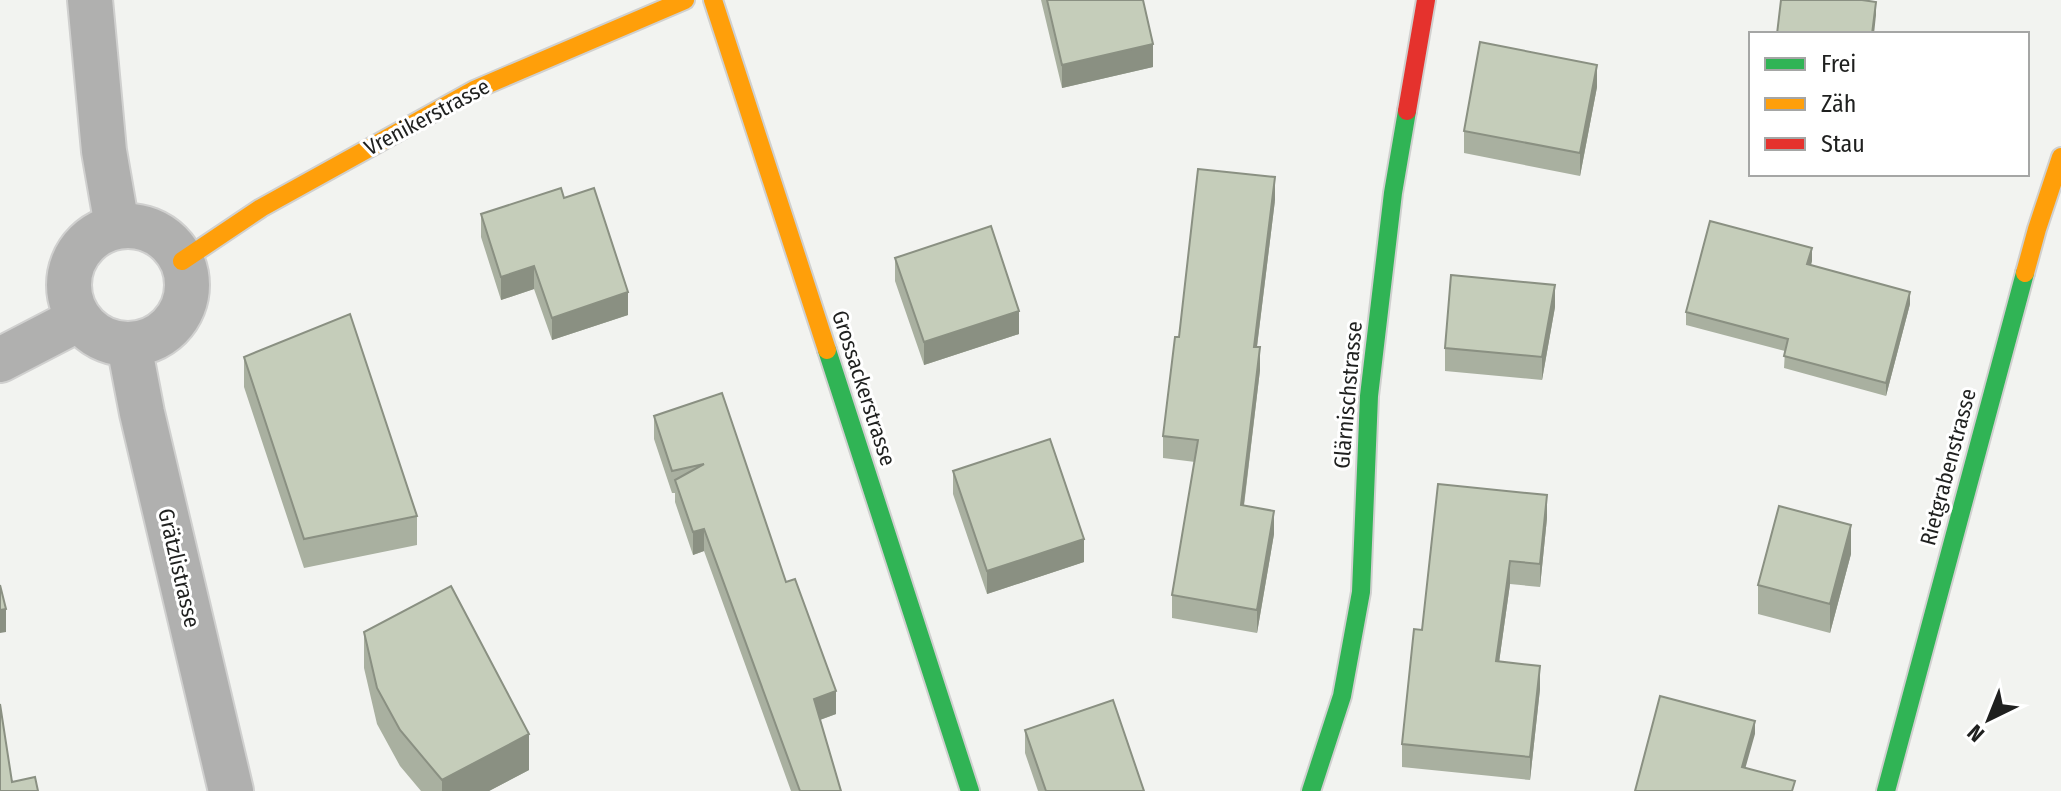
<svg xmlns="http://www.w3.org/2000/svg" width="2061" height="791" font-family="'Fira Sans Condensed',sans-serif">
<rect width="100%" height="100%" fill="#f2f3f0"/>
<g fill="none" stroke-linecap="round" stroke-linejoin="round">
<defs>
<path id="street" d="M90 0 104 151 117 226
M69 285a59 59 0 1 1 118 0a59 59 0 1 1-118 0Z
M129 345 142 413 231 791
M0 360 79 319"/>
<path id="fast" d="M827 350 970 791
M1311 791 1342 696 1361 592 1369 396 1393 193 1407 111
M1886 791 2025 273"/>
<path id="slow" d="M713 0 827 350
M182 261 261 208 474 90 685 0
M2025 273 2037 229 2061 157"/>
<path id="jam" d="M1407 111 1426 0"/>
</defs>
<!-- street casing -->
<use href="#street" stroke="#d0d0cf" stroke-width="48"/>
<!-- fast casing -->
<use href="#fast" stroke="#d0d0cf" stroke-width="22"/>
<!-- slow casing -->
<use href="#slow" stroke="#d0d0cf" stroke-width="22"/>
<!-- jam casing -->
<use href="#jam" stroke="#d0d0cf" stroke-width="22"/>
<!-- street -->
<use href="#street" stroke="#b0b0af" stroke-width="44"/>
<!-- fast -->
<use href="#fast" stroke="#30b455" stroke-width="18"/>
<!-- slow -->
<use href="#slow" stroke="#ff9f0a" stroke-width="18"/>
<!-- jam -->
<use href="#jam" stroke="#e5322d" stroke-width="18"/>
</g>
<!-- wall -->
<path fill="#a9b0a0" d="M1041 0H1143L1153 67 1062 88Z
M1597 87 1580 176 1464 153V131Z
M564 198 628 315 552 340 534 289 501 300 481 237V214Z
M1275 200 1257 347 1260 370 1244 506 1274 534 1257 633 1172 618V595L1195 462 1163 458V436Z
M895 258 1019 334 924 365 895 281Z
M1812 261 1811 265 1910 304 1886 396 1784 368 1785 351 1686 325V312Z
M1555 307 1542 380 1445 371V348Z
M244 357 417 516V545L304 568 244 387Z
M722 393 786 582 836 714 820 720 841 791H791L704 551 693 555 675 502V493H672L654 439V416Z
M953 471 1084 562 987 594 953 494Z
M1547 518 1540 587 1510 584 1499 662 1540 689 1530 780 1402 767V744L1422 630Z
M1851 554 1830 633 1758 614V585Z
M364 632 529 770 489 791H421L400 766 377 724 364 668Z
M1025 730 1144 791H1038L1025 753Z"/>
<!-- shaded-wall -->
<path fill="#8a9082" d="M1876 2V15L1874 34H1872Z
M1153 44V67L1062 88V65Z
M1597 65V87L1580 176V153Z
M1275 177V200L1254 370V347Z
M1812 248V261L1807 277V264Z
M534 266V289L501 300V277Z
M1555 285V307L1542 380V357Z
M628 292V315L552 340V318Z
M1910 292V304L1886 396V383Z
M1019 311V334L924 365V342Z
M1260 347V370L1241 528V505Z
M1547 495V518L1540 587V564Z
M1274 511V534L1257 633V610Z
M1851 525V554L1830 633V604Z
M704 529V551L693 555V532Z
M1084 539V562L987 594V571Z
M1510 561V584L1496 684V661Z
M6 609V632L0 633V610Z
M1540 666V689L1530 780V757Z
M836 691V714L814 722V699Z
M1755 721V734L1742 780V767Z
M529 734V770L489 791H442V780Z"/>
<!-- building -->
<path fill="#c5cdba" stroke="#8a9082" stroke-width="2" d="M1047 0H1143L1153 44 1062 65Z
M1781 0H1862L1876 2 1872 34H1777Z
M1480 42 1597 65 1580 153 1464 131Z
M1198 169 1275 177 1254 347H1260L1241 505 1274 511 1257 610 1172 595 1198 440 1163 436 1175 337H1179Z
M561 188 564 198 594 188 628 292 552 318 534 266 501 277 481 214Z
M1710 221 1812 248 1807 264 1910 292 1886 383 1784 356 1788 339 1686 312Z
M991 226 1019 311 924 342 895 258Z
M1451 275 1555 285 1542 357 1445 348Z
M350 314 417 516 304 539 244 357Z
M722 393 786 582 795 579 836 691 814 699 841 791H800L704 529 693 532 675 480 704 464 672 471 654 416Z
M1050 439 1084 539 987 571 953 471Z
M1438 484 1547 495 1540 564 1510 561 1496 661 1540 666 1530 757 1402 744 1414 629 1422 630Z
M1779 506 1851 525 1830 604 1758 585Z
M0 585 6 609 0 610Z
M451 586 529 734 442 780 400 730 377 688 364 632Z
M1660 696 1755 721 1742 767 1795 781 1792 791H1635Z
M1113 700 1144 791H1046L1025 730Z
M0 704 12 782 35 777 38 791H0Z"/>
<g text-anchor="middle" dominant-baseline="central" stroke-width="6" stroke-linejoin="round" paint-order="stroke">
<!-- street labels -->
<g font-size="22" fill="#1f201f" stroke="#fff">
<text transform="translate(427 117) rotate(-28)">Vrenikerstrasse</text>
<text transform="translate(864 388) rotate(72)">Grossackerstrasse</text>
<text transform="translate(1348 395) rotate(-85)">Glärnischstrasse</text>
<text transform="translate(1948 467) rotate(-75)">Rietgrabenstrasse</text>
<text transform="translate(179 568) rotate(77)">Grätzlistrasse</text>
</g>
</g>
<!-- legend -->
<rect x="1749" y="32" width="280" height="144" fill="#ffffff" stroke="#a5a6a5" stroke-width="2"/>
<rect x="1765" y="58" width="40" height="12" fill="#30b455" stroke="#a5a6a5" stroke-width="2"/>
<text x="1821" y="72" font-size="24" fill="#1f201f">Frei</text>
<rect x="1765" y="98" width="40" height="12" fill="#ff9f0a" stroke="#a5a6a5" stroke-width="2"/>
<text x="1821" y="112" font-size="24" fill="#1f201f">Zäh</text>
<rect x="1765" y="138" width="40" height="12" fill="#e5322d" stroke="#a5a6a5" stroke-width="2"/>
<text x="1821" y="152" font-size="24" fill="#1f201f">Stau</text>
<!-- north arrow -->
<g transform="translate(1989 719) rotate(223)" stroke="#ffffff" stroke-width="6" paint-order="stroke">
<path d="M0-6L14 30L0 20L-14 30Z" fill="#1f201f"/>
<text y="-12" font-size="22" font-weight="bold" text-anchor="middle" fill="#1f201f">N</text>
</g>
</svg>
